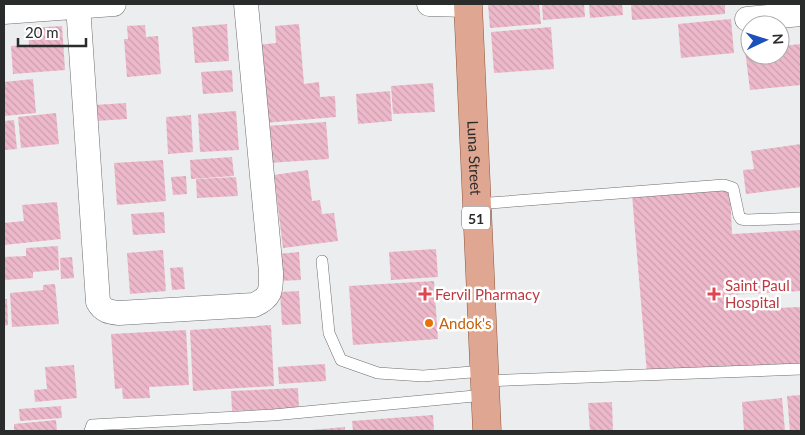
<svg xmlns="http://www.w3.org/2000/svg" width="805" height="435" font-family="Lato,sans-serif">
<defs>
<pattern id="building-back-hatch" width="6" height="6" patternUnits="userSpaceOnUse" patternTransform="scale(1.25)"><rect width="6" height="6" fill="#edb9ca"/><path d="M-1 5l2 2M0 0l6 6M5-1l2 2" fill="none" stroke="#cb9fae"/></pattern>
</defs>
<rect width="100%" height="100%" fill="#ecedee"/>
<!-- building -->
<path fill="url(#building-back-hatch)" d="M488 4H539L541 24 490 28Z
M542 4H584L585 17 543 20Z
M589 4H622L623 15 590 18Z
M631 4H725V14L632 20Z
M731 19 734 53 681 58 678 24Z
M227 24 229 61 195 63 192 27Z
M299 24 304 84 319 82 320 97 335 96 336 117 264 123 257 45 276 43 275 26Z
M145 25 146 37 158 36 161 74 127 77 124 39H128L127 26Z
M62 26 65 70 13 74 11 46 29 45 28 28Z
M551 27 554 69 494 73 491 32Z
M801 44V85L750 90 745 50 750 49V55H780V46Z
M232 70 233 92 203 94 201 72Z
M33 79 36 113 4 116V82Z
M433 83 435 112 393 114 391 86Z
M390 91 392 121 358 124 356 94Z
M126 103 127 119 95 121 94 105Z
M236 111 239 150 200 152 198 114Z
M56 113 59 144 21 148 18 117Z
M191 115 193 152 168 154 166 117Z
M14 120 17 149 4 150V121Z
M326 122 329 159 268 163 265 126Z
M801 144V187L746 194 743 170 754 169 751 151Z
M232 157 234 176 191 179 190 160Z
M163 160 166 201 117 205 114 163Z
M308 170 312 201 320 200 322 214 334 213 338 241 283 248 274 175Z
M186 176 187 194 173 195 171 177Z
M236 177 238 196 197 198 196 179Z
M730 189 732 234 801 230V291L728 295V310L801 307V365L647 374 632 195Z
M57 202 61 239 4 245V223L24 221 22 205Z
M164 212 165 233 133 235 131 214Z
M58 246 59 270 33 272V278L4 280V257L26 256V248Z
M436 249 438 277 391 280 389 252Z
M163 250 166 291 130 294 127 253Z
M299 252 301 280 278 281 277 254Z
M72 257 74 278 61 279 60 258Z
M183 267 185 289 172 290 170 268Z
M434 281 438 339 353 345 349 286Z
M55 284 59 324 12 327 10 293 43 290V285Z
M299 291 301 324 282 325 280 292Z
M4 299H7L8 325 4 326Z
M271 325 274 386 193 391 190 330Z
M186 330 189 385 149 387 150 398 123 399 122 388 115 389 111 334Z
M325 364 326 381 279 384 278 367Z
M74 365 77 398 35 402 34 390 47 389 45 367Z
M298 388 299 408 232 411 231 391Z
M801 395V431H790L787 396Z
M782 398 785 431H744L742 402Z
M612 402 613 431H590L588 403Z
M61 406 62 418 20 421 19 409Z
M433 415 434 431H353L352 421Z
M56 420 57 431H14V424Z
M345 427V431H311V430Z"/>
<g fill="none" stroke-linecap="round" stroke-linejoin="round">
<defs>
<path id="service" d="M476 204 724 185 733 188 739 216 741 219 747 220 801 218
M322 261 329 333 341 360 378 373 423 376 484 371
M484 381 801 369
M90 431 92 425 273 415 485 395"/>
<path id="minor" d="M429 4 468 5
M78 5 98 302C103 311 109 312 119 313L254 305C272 297 271 290 271 272L246 4
M4 12 114 4
M747 19 801 14"/>
<g id="primary">
<path id="s1" d="M468 4 487 431"/>
</g>
</defs>
<!-- service casing -->
<use href="#service" stroke="#6d6e6f" stroke-width="12"/>
<!-- minor casing -->
<use href="#minor" stroke="#6d6e6f" stroke-width="25"/>
<!-- primary casing -->
<use href="#primary" stroke="#91553d" stroke-width="29"/>
<!-- service -->
<use href="#service" stroke="#fff" stroke-width="11"/>
<!-- minor -->
<use href="#minor" stroke="#fff" stroke-width="24"/>
<!-- primary -->
<use href="#primary" stroke="#dfa791" stroke-width="28"/>
</g>
<!-- markers -->
<g fill="#e0444e" stroke="#fff" stroke-width="2">
<path d="M422.5 286.5h5v5h5v5h-5v5h-5v-5h-5v-5h5z"/>
<path d="M711.5 286.5h5v5h5v5h-5v5h-5v-5h-5v-5h5z"/>
</g>
<circle fill="#e8710a" stroke="#fff" stroke-width="2" cx="429" cy="323" r="5"/>
<g text-anchor="middle" dominant-baseline="central" stroke-width="5" stroke-linejoin="round" paint-order="stroke">
<!-- shield labels -->
<rect fill="#fff" stroke="#6a6b6b" stroke-width="1" x="462" y="206.5" width="28" height="23" rx="4"/>
<g font-size="14" font-weight="bold" fill="#2a2b2b">
<text x="476" y="218">51</text>
</g>
<!-- street labels -->
<g font-size="15" fill="#2a2b2b" stroke="#fff">
<text stroke="none"><textPath href="#s1" startOffset="154">Luna Street</textPath></text>
</g>
<!-- health labels -->
<g font-size="15" fill="#be3a42" stroke="#fff" text-anchor="start">
<text x="725" y="285">Saint Paul<tspan x="725" dy="17">Hospital</tspan></text>
<text x="435" y="294">Fervil Pharmacy</text>
</g>
<!-- food labels -->
<g font-size="15" fill="#c56008" stroke="#fff" text-anchor="start">
<text x="439" y="323">Andok's</text>
</g>
</g>
<!-- border -->
<rect width="805" height="435" fill="none" stroke="#2a2b2b" stroke-width="10"/>
<!-- north arrow -->
<g transform="translate(765 40) rotate(86)"><circle r="24" fill="#ffffff" stroke="#aaaaaa"/>
<path d="M0-4L9 19L0 12L-9 19Z" fill="#1b50bd"/>
<text y="-8" font-size="14" font-weight="bold" text-anchor="middle" fill="#2a2b2b">N</text>
</g>
<!-- scale -->
<path d="M18 38v8h68v-8" fill="none" stroke="#2a2b2b" stroke-width="2.5"/>
<text x="25" y="38" font-size="15" fill="#2a2b2b" stroke="#ffffff" stroke-width="4" paint-order="stroke">20 m</text>
</svg>
